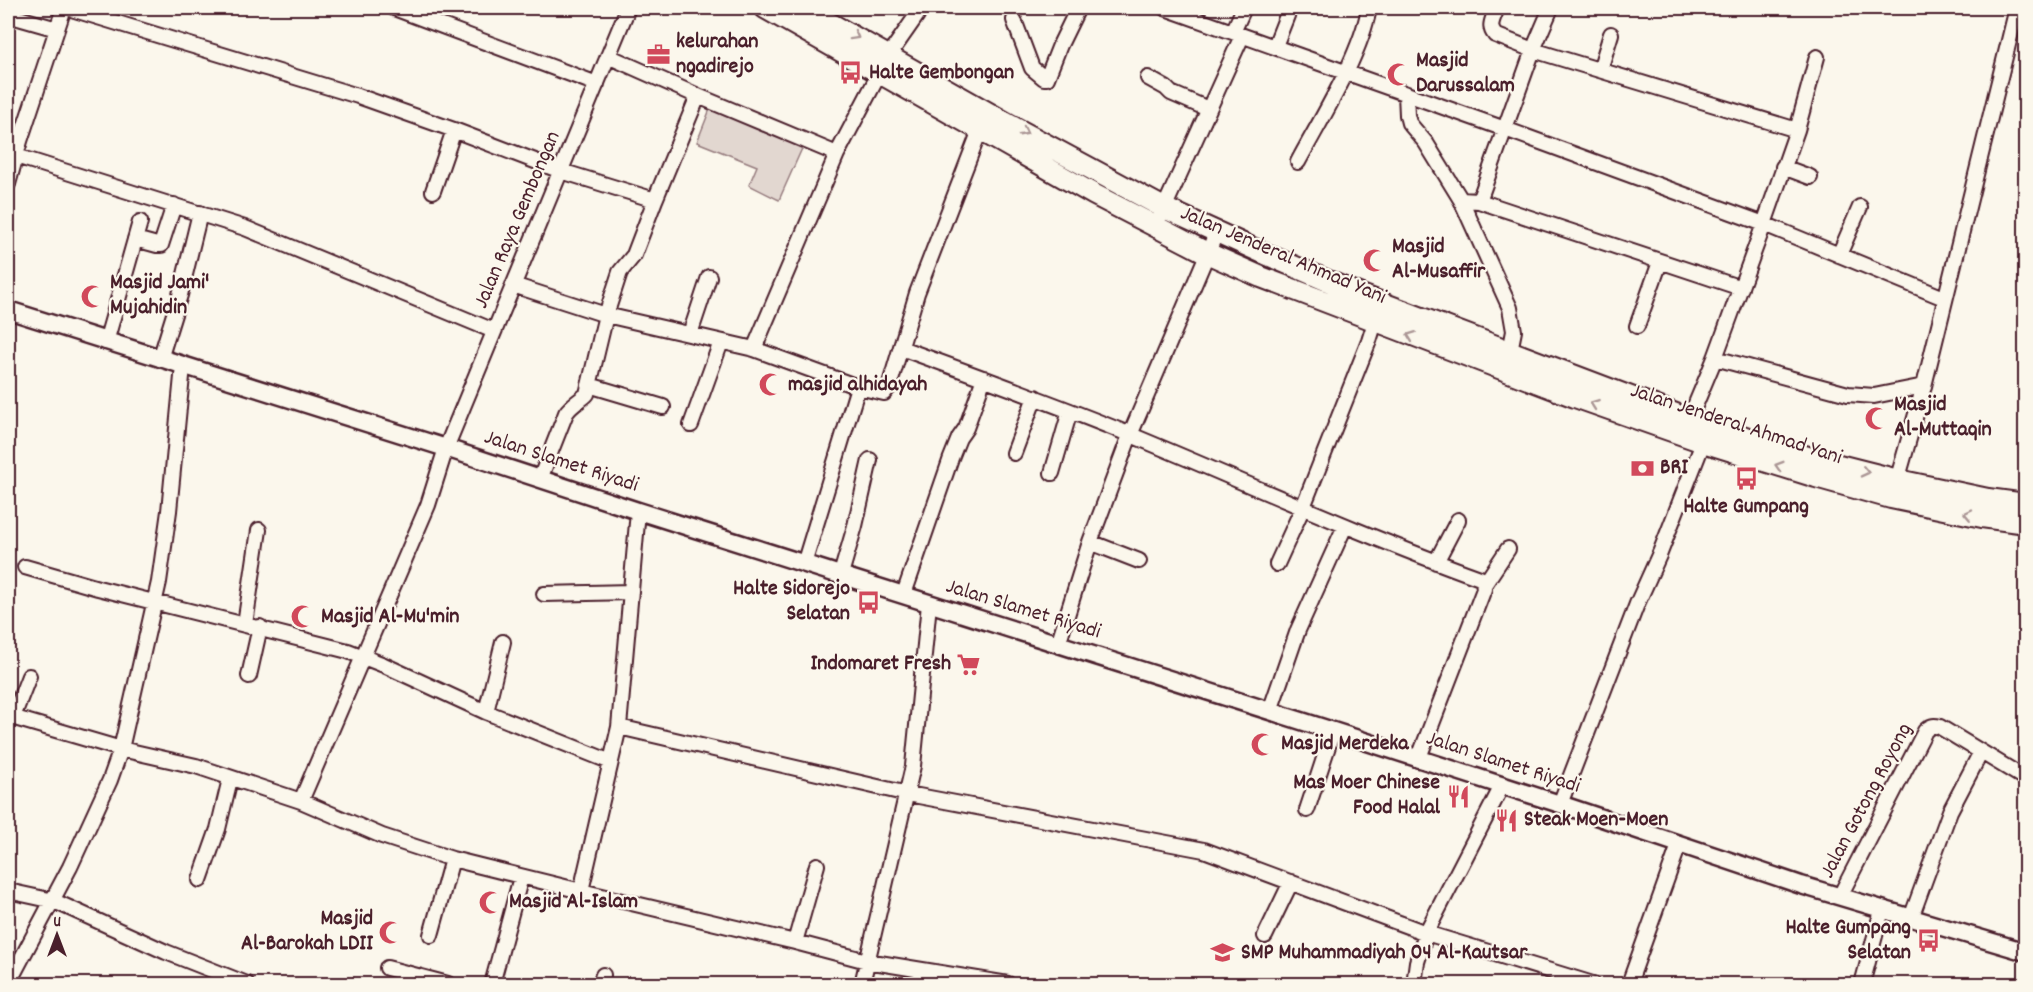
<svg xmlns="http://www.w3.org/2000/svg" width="2033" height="992" font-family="Dekko,sans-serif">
<rect width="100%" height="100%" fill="#fbf7ec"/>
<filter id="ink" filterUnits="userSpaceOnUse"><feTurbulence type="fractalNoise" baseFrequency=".0167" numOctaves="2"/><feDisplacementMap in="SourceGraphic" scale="12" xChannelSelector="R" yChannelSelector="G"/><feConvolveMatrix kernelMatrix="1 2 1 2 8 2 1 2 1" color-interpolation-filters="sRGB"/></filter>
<g filter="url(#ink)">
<!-- green -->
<path fill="#e2d7d0" stroke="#967b7e" stroke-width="1.5" d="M712 104 804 144 779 200 749 185 757 166 697 142Z"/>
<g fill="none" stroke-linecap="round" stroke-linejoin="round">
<defs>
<path id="minor" d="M68 8 358 96 454 130 561 171 655 200 634 255 620 272 606 315 587 394C580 401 572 404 566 413L540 479
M394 8 597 84
M1165 8 1505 129 1764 224 1944 298
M1497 8C1494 17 1487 26 1495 35L1533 50 1551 8
M8 15 57 29
M1014 20 1032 68 1044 78H1047L1060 45 1078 8
M1233 32 1244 8
M1275 46 1290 8
M889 55 917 15
M608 56 698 96
M1600 70 1611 34
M1148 78 1166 88 1171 93 1208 109
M1406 94 1407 115 1409 123 1426 143 1461 200 1510 308 1514 331 1510 351
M16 156 245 228 494 331
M1298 162C1321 119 1361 55 1369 8
M1783 167 1810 177
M8 184 20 141 64 8
M433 191 454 130
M655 200 698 96 837 154 880 72
M1461 200 1479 201 1741 288
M1479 201 1533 50 1797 130
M1161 215 1242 36
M135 239 157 245H161L174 205
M1839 255 1860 207
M513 285 606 315 754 349 858 387
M1637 326 1660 262
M690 334 709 277
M106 342 140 222
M901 348C978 376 1055 404 1131 435 1247 483 1361 535 1480 578L1483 580 1484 589 1418 760
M754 349 837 154
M1715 358 1848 394 1874 396 1924 386
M160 359 180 295 200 213
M589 385 663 407
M691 425 721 342
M1687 425 1715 358 1764 224 1797 130 1817 57
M1014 453 1035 397
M1052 473 1070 411
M1895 488 1924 386 2017 8
M1090 542 1139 561
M1436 562 1458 520
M804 564 858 387 884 393 889 387 917 293 980 130
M1277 564 1303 507 1369 341 1375 322
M25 567 98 588 348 651 384 665 486 712 611 762
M841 574 855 526 870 460
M1484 585 1508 549
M544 594 631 592
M904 594 951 458 959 438 966 428 984 378
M245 624 259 530
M1058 644 1090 542 1130 435 1217 231
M249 676 260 627
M1270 711 1298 630 1345 526
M486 712 503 642
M8 716 121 749 196 766 301 801 382 836 452 859 581 891 619 727 638 511
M13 717 29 676
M619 727 908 794 1204 850 1426 933 1593 984
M301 801 428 505 446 448 628 8
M1560 804 1637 604 1660 553 1706 435
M1307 810 1333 731
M200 880 218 829 230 779
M8 891 54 901 166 952 247 984
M581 891 795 942 867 961 1008 984
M1840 896 1925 731C1930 726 1933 725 1940 727L2026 779
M1911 918 1950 811 1981 752
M431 935 452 859
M1265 936 1291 882
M795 942 817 865
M387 968 448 984
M8 984 70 867 110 780 121 749 159 582 169 511 183 366
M492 984 521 877
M600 984 603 975
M862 984 913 766 929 604
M1414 984 1417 962 1426 933 1502 786
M1629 984 1679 845
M1862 984 1882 910"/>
<path id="major" d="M8 310 446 448 638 511 1333 731 1560 804 1801 885 2026 952"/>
<path id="highway" d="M765 8 1093 194 1207 253 1261 277 1575 397 1703 442 1816 477 1891 498 1982 517 2026 523
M803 8 1008 124 1164 208 1263 253 1356 293 1689 419 1811 458 1898 480 1988 499 2026 504"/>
</defs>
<!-- minor casing -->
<use href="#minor" stroke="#4a1f2b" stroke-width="18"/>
<!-- major casing -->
<use href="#major" stroke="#4a1f2b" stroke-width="21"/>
<!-- highway casing -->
<use href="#highway" stroke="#4a1f2b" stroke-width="24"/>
<!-- minor -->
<use href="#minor" stroke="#fbf7ec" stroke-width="14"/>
<!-- major -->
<use href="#major" stroke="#fbf7ec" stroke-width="16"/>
<!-- highway -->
<use href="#highway" stroke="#fbf7ec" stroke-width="20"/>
</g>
<!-- one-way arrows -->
<defs><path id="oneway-chevron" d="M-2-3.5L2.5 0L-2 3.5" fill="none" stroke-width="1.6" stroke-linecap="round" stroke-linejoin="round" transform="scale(1.5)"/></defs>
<g stroke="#ab9695">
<use href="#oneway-chevron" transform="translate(855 36) rotate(29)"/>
<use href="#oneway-chevron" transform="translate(1024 132) rotate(28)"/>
<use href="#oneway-chevron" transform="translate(1411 336) rotate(-159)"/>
<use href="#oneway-chevron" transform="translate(1594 404) rotate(-160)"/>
<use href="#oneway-chevron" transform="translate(1779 466) rotate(-163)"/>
<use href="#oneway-chevron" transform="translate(1865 472) rotate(13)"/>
<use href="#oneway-chevron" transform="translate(1968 514) rotate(-168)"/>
</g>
</g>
<!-- icons -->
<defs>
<symbol id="office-bare" viewBox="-9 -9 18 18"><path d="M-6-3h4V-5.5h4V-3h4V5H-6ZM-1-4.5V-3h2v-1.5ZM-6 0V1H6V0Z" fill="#d1495b" stroke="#fbf7ec" stroke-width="2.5" paint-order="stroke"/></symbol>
<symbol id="bus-bare" viewBox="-9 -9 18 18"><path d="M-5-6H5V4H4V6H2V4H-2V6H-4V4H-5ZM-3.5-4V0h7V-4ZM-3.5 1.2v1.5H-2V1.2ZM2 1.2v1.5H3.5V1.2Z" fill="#d1495b" stroke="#fbf7ec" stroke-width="2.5" paint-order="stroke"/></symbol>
<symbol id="mosque-bare" viewBox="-9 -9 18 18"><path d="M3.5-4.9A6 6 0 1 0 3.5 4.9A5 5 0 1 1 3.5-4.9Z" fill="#d1495b" stroke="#fbf7ec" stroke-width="2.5" paint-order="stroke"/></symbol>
<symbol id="bank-bare" viewBox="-9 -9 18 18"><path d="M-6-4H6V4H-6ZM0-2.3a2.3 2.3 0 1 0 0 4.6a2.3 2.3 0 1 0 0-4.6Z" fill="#d1495b" stroke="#fbf7ec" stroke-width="2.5" paint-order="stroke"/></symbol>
<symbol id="supermarket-bare" viewBox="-9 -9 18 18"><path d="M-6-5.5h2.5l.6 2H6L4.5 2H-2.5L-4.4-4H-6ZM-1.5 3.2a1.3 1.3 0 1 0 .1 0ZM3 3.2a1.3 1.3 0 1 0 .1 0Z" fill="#d1495b" stroke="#fbf7ec" stroke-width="2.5" paint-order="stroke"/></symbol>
<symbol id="restaurant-bare" viewBox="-9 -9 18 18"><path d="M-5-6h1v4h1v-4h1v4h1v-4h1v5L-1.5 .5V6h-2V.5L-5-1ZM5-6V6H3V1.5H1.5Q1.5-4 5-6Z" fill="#d1495b" stroke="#fbf7ec" stroke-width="2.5" paint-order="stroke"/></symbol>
<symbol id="school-bare" viewBox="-9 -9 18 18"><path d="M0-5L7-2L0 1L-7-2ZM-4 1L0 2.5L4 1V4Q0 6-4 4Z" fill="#d1495b" stroke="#fbf7ec" stroke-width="2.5" paint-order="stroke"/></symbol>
</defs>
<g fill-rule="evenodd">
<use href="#office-bare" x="642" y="38" width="33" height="33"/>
<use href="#bus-bare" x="834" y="56" width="33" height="33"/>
<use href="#mosque-bare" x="1382" y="58" width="33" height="33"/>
<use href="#mosque-bare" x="1358" y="244" width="33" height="33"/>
<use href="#mosque-bare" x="76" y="280" width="33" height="33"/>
<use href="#mosque-bare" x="754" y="368" width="33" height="33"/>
<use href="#mosque-bare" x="1860" y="402" width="33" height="33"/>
<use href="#bank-bare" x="1626" y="452" width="33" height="33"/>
<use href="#bus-bare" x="1730" y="462" width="33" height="33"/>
<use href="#bus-bare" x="852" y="586" width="33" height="33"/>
<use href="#mosque-bare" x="286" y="600" width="33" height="33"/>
<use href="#supermarket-bare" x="952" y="648" width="33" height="33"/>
<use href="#mosque-bare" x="1246" y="728" width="33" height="33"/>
<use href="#restaurant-bare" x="1442" y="780" width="33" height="33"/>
<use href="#restaurant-bare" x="1490" y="804" width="33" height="33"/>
<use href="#mosque-bare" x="474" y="886" width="33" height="33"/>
<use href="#mosque-bare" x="374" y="916" width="33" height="33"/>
<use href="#bus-bare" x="1912" y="924" width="33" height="33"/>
<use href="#school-bare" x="1206" y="936" width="33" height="33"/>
</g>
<g text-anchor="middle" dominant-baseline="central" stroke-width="4.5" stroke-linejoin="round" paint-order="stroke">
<!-- poi labels -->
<g font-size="22" font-weight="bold" fill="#4a1f2b" stroke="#fbf7ec" text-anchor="start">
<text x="676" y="42">kelurahan<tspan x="676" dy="25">ngadirejo</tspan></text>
<text x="1416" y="61">Masjid<tspan x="1416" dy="25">Darussalam</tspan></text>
<text x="869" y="73">Halte Gembongan</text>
<text x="1392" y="247">Masjid<tspan x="1392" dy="25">Al-Musaffir</tspan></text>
<text x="110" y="283">Masjid Jami'<tspan x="110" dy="25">Mujahidin</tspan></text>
<text x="788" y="385">masjid alhidayah</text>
<text x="1894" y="405">Masjid<tspan x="1894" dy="25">Al-Muttaqin</tspan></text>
<text x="1660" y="468">BRI</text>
<text x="1746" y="507" text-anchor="middle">Halte Gumpang</text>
<text x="850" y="589" text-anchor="end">Halte Sidorejo<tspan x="850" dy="25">Selatan</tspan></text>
<text x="321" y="617">Masjid Al-Mu'min</text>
<text x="951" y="664" text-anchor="end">Indomaret Fresh</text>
<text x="1281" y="744">Masjid Merdeka</text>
<text x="1440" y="783" text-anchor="end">Mas Moer Chinese<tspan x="1440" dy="25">Food Halal</tspan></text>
<text x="1524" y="820">Steak Moen-Moen</text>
<text x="509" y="902">Masjid Al-Islam</text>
<text x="373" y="919" text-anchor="end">Masjid<tspan x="373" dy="25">Al-Barokah LDII</tspan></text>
<text x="1911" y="928" text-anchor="end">Halte Gumpang<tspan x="1911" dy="25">Selatan</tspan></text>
<text x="1241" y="953">SMP Muhammadiyah 04 Al-Kautsar</text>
</g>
<!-- street labels -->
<g font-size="22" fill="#4a1f2b" stroke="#fbf7ec">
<text transform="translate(518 220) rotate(-67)">Jalan Raya Gembongan</text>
<text transform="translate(1283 256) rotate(23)">Jalan Jenderal Ahmad Yani</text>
<text transform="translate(1736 425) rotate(18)">Jalan Jenderal Ahmad Yani</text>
<text transform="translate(561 462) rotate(18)">Jalan Slamet Riyadi</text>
<text transform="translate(1023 610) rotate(17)">Jalan Slamet Riyadi</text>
<text transform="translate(1503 763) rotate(18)">Jalan Slamet Riyadi</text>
<text transform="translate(1867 801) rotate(-62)">Jalan Gotong Royong</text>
</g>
</g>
<!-- margin -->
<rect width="2033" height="992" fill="none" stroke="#fbf7ec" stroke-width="30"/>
<rect x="15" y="15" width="2003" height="962" fill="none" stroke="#4a1f2b" stroke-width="2" filter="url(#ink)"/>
<!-- north arrow -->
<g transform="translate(57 935)" stroke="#fbf7ec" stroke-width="4.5" paint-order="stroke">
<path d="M0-4.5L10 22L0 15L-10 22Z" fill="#4a1f2b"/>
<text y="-9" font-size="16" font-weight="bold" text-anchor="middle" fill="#4a1f2b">U</text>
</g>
</svg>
